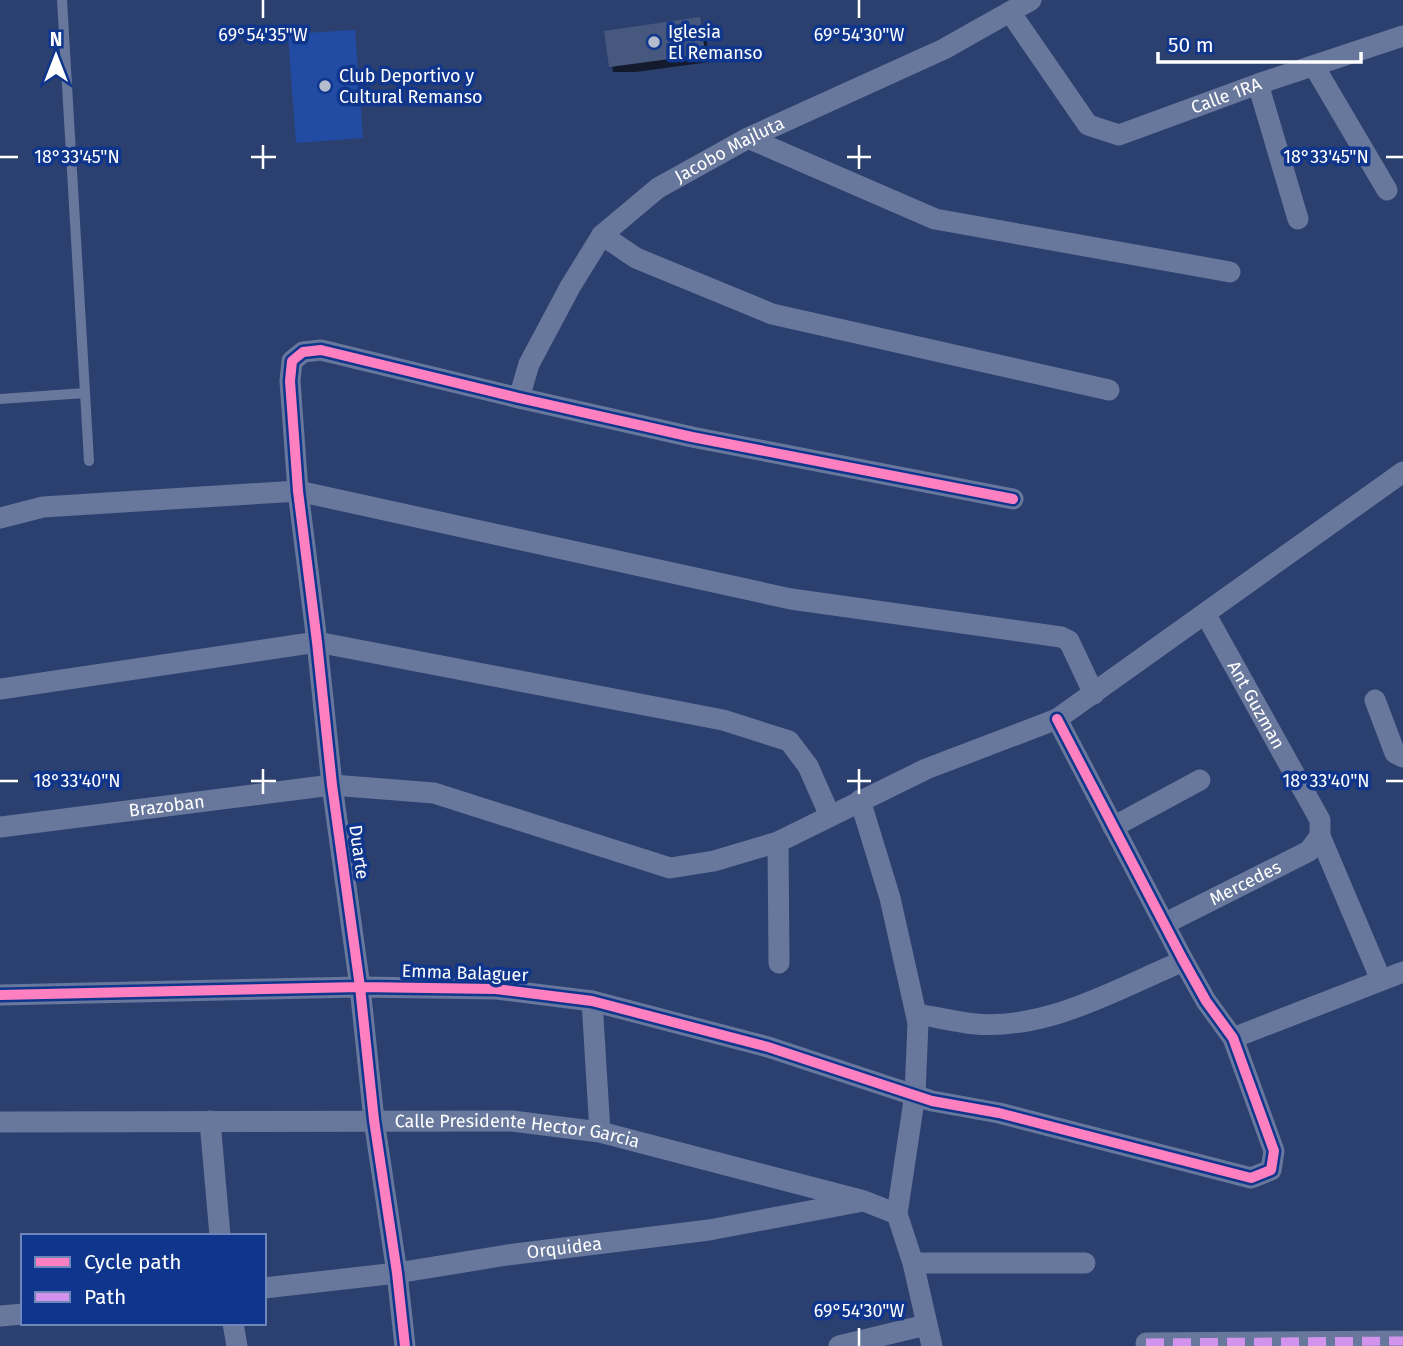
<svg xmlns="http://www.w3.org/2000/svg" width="1403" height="1346" font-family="'Fira Sans',sans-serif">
<defs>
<filter id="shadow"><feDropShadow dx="4.5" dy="8" stdDeviation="0" flood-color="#0009"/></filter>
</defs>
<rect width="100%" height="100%" fill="#2c406f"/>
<!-- green -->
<path fill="#224ca4" d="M355 30 363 138 296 143 288 34Z"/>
<!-- building -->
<path fill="#47587e" filter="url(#shadow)" d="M700 17 705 54 609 67 604 31Z"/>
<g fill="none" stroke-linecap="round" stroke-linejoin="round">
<!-- lane -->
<path stroke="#68779c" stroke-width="10" d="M62 0 89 461
M0 399 85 393"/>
<!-- street -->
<g stroke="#68779c" stroke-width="21">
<path id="s1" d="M1010 12 1088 125 1119 135 1258 84 1403 36"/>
<path d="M1314 66 1387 190"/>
<path d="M1258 84 1298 219"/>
<path d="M748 138 935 219 1230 272"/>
<path d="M602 235 636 258 772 314 1109 390"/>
<path id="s2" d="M519 398 529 364 570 287 602 235 658 188 748 138 944 49 1031 0"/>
<path d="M0 518 43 507 298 491 791 599 1061 637 1069 641 1094 694"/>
<path id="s3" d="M1206 615 1320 820V836L1381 980"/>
<path d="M0 689 317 642 723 720 789 741 808 766 830 816"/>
<path d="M1375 700 1395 753 1403 757"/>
<path d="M860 800 890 898 918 1023 915 1094 897 1214 913 1263 932 1346"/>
<path id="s4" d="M0 827 332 785 434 793 670 868 714 861 778 842 926 769 1057 719 1403 472"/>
<path d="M1113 827 1200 780"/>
<path d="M778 842 779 963"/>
<path id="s5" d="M1164 924 1309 851 1320 836"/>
<path d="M0 995 360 987 496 989 592 1001 768 1047 932 1101 999 1113 1251 1178 1271 1170 1274 1151 1233 1038 1206 1001 1182 958 1057 719"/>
<path d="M592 1001 600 1132"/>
<path d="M917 1014C936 1017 956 1022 975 1024 1045 1030 1112 992 1174 965L1182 958"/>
<path d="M1233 1038 1403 972"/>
<path d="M210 1121 220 1236"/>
<path id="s6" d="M0 1122 512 1121 600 1132 864 1201 897 1214"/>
<path d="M913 1263H1085"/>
<path id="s7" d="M264 1288 397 1273 507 1255 709 1230 858 1202"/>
<path d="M0 1316 23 1314"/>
<path d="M233 1323 237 1346"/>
<path d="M1146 1343 1403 1341"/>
<path d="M405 1346 397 1273 374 1120 360 987 332 785 317 642 298 491 290 381 292 361 303 352 321 350 519 398 692 437 1013 499"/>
<path d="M839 1346 926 1325"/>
</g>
<!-- quiet -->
<path stroke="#d193ec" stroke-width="9" stroke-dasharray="18 9" stroke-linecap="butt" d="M1146 1343 1403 1341"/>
<defs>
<path id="cycleway" d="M0 995 360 987 496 989 592 1001 768 1047 932 1101 999 1113 1251 1178 1271 1170 1274 1151 1233 1038 1206 1001 1182 958 1057 719
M405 1346 397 1273 374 1120 360 987 332 785 317 642 298 491 290 381 292 361 303 352 321 350 519 398 692 437 1013 499"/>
</defs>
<!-- cycleway casing -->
<use href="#cycleway" stroke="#0f368c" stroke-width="15"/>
<!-- cycleway -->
<use href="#cycleway" stroke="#ff80c0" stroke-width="10"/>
</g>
<!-- ticks -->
<path fill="none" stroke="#fff" stroke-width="2.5" d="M263 0V18M859 0V18M263 145V169M859 145V169M0 157H18M251 157H276M847 157H871M1386 157H1403M263 769V794M859 769V794M0 781H18M251 781H276M847 781H871M1386 781H1403M859 1328V1346"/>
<!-- markers -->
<g fill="#b5bccd" stroke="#0f368c" stroke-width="2.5">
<circle cx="654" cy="42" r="7"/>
<circle cx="325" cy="86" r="7"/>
</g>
<g text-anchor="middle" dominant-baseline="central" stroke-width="7" stroke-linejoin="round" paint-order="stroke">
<!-- poi labels -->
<g font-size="18" fill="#fff" stroke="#0f368c" text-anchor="start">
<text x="668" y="32">Iglesia<tspan x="668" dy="21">El Remanso</tspan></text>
<text x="339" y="76">Club Deportivo y<tspan x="339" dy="21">Cultural Remanso</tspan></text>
</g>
<!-- street labels -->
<g font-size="18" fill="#fff" stroke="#0f368c">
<text stroke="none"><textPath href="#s1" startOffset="284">Calle 1RA</textPath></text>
<text stroke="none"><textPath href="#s2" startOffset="338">Jacobo Majluta</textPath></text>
<text stroke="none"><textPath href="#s3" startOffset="103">Ant Guzman</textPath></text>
<text stroke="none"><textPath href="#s4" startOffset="168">Brazoban</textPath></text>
<text transform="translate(359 852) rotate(82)">Duarte</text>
<text stroke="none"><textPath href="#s5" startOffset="91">Mercedes</textPath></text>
<text transform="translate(465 973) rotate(2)">Emma Balaguer</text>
<text stroke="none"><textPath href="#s6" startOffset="518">Calle Presidente Hector Garcia</textPath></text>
<text stroke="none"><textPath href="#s7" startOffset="303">Orquidea</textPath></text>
</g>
</g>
<g font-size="18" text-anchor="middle" fill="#fff" stroke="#0f368c" stroke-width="7" stroke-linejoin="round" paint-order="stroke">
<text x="263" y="41">69°54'35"W</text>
<text x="859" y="41">69°54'30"W</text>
<text x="77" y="163">18°33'45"N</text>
<text x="1326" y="163">18°33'45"N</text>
<text x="77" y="787">18°33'40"N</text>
<text x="1326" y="787">18°33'40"N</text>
<text x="859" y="1317">69°54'30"W</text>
</g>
<!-- legend -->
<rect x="21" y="1234" width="245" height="91" fill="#0f368c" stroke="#6f86ba" stroke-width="2"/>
<rect x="35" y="1257" width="35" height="10" fill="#ff80c0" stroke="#6f86ba" stroke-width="2"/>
<text x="84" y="1269" font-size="21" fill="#ffffff">Cycle path</text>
<rect x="35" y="1292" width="35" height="10" fill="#d193ec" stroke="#6f86ba" stroke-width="2"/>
<text x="84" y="1304" font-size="21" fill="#ffffff">Path</text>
<!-- north arrow -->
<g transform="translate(56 56)" stroke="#0f368c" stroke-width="5" paint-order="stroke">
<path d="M0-5L12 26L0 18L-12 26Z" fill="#ffffff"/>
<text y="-10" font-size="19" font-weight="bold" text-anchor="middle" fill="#ffffff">N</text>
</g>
<!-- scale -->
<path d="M1158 52v10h203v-10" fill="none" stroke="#ffffff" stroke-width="3.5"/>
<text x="1168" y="52" font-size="21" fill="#ffffff" stroke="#0f368c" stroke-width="5" paint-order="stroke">50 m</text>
</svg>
